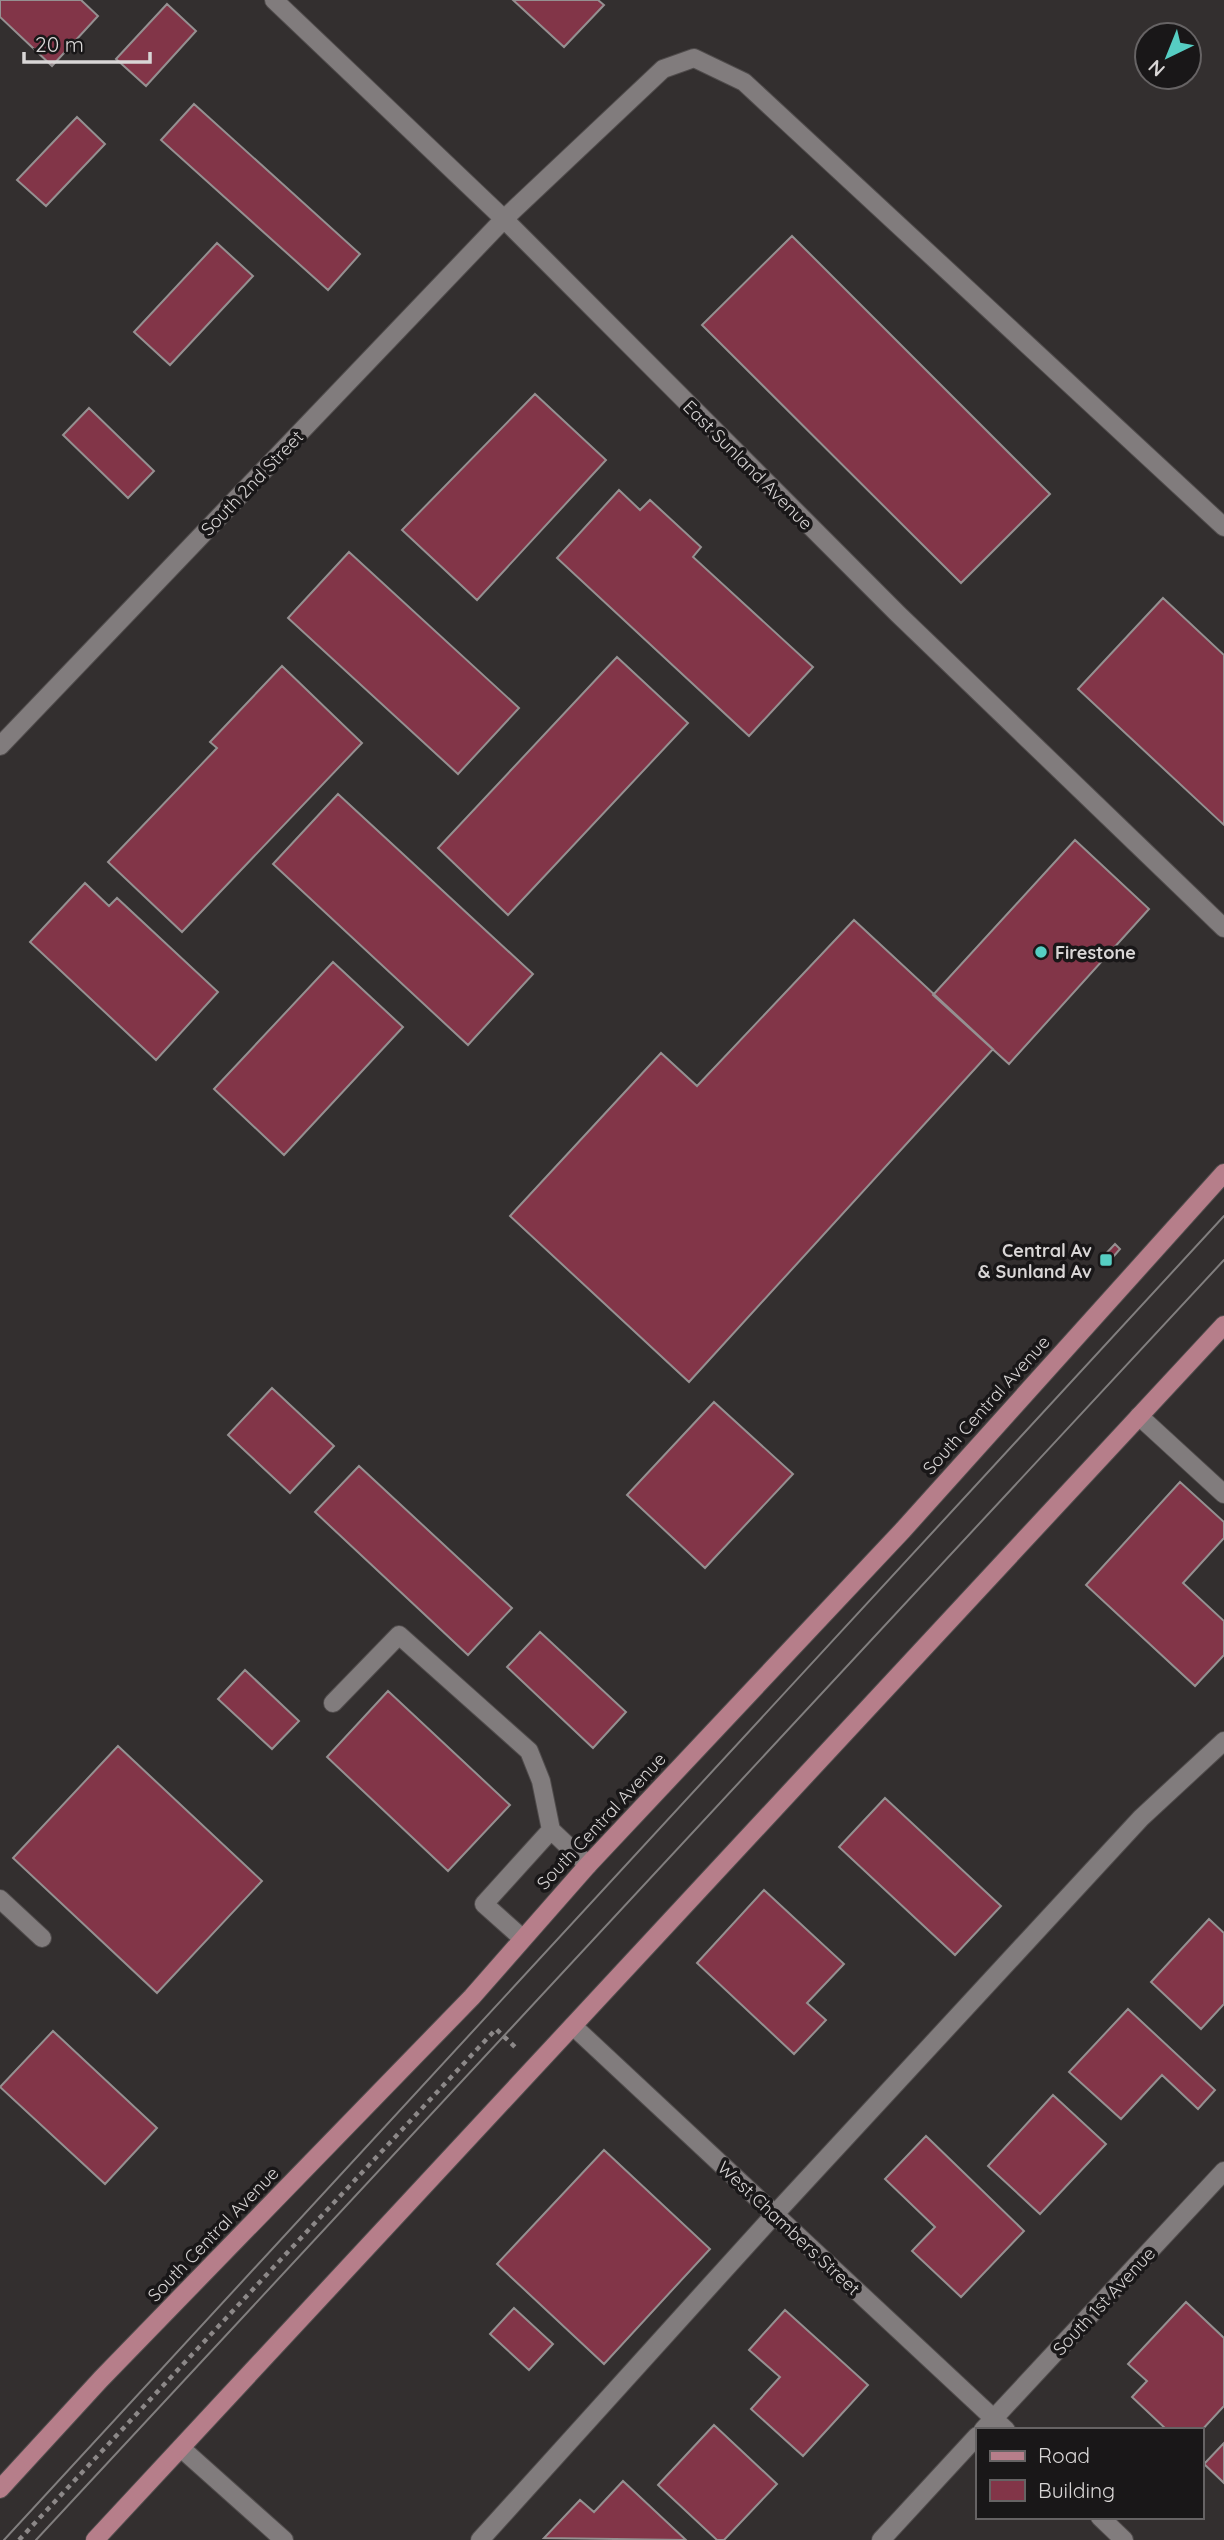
<svg xmlns="http://www.w3.org/2000/svg" width="1224" height="2540" font-family="Quicksand,sans-serif">
<rect width="100%" height="100%" fill="#332f2f"/>
<!-- building -->
<path fill="#823548" stroke="#959091" stroke-width="2" d="M0 0H81L98 16 52 66 0 17Z
M513 0H598L604 5 564 47Z
M167 4 196 31 146 86 116 59Z
M194 104 360 254 328 290 161 140Z
M77 117 105 144 46 206 17 180Z
M792 236 1050 494 961 583 702 325Z
M217 243 253 276 170 365 134 332Z
M535 394 606 460 477 600 402 530Z
M89 408 154 471 128 498 63 435Z
M619 490 640 510 650 500 701 547 693 557 813 667 749 736 557 558Z
M349 552 519 708 458 774 288 618Z
M1163 598 1224 655V825L1078 689Z
M617 657 688 723 508 915 438 848Z
M282 666 362 743 182 932 108 862 217 748 210 742Z
M338 794 533 974 468 1045 273 864Z
M1075 840 1149 909 1009 1064 933 995Z
M85 883 109 906 117 898 218 992 156 1060 30 942Z
M854 920 993 1049 689 1382 510 1216 661 1053 697 1086Z
M333 962 403 1027 284 1155 214 1089Z
M1115 1244 1120 1249 1106 1265 1100 1260Z
M272 1388 334 1446 290 1493 228 1435Z
M714 1402 793 1474 705 1568 627 1495Z
M359 1466 512 1608 468 1655 315 1512Z
M1180 1482 1224 1522V1538L1183 1583 1224 1621V1655L1195 1686 1086 1585Z
M540 1632 626 1712 593 1748 507 1667Z
M245 1670 299 1721 272 1749 218 1699Z
M388 1691 510 1805 448 1871 327 1757Z
M118 1746 262 1881 157 1993 13 1858Z
M885 1798 1001 1906 955 1955 839 1847Z
M764 1890 844 1964 807 2003 826 2020 794 2054 697 1963Z
M1209 1919 1224 1933V2004L1201 2029 1151 1982Z
M1128 2009 1215 2090 1198 2109 1162 2075 1121 2119 1069 2072Z
M53 2031 157 2128 105 2184 0 2087Z
M1053 2095 1106 2144 1040 2214 988 2166Z
M926 2136 1024 2231 961 2297 912 2251 935 2227 885 2179Z
M604 2150 710 2249 604 2364 497 2264Z
M1186 2302 1224 2338V2406L1201 2431 1167 2430 1132 2397 1147 2381 1128 2364Z
M514 2308 553 2344 529 2370 490 2334Z
M785 2310 868 2385 803 2456 751 2409 780 2377 749 2350Z
M714 2425 777 2484 724 2540H717L658 2485Z
M1224 2443V2483L1204 2464Z
M623 2481 686 2540 544 2538 580 2500 594 2512Z"/>
<g fill="none" stroke-linecap="round" stroke-linejoin="round">
<defs>
<path id="minor" d="M274 0 504 219 898 614 1224 928
M0 746 504 219 663 69 694 58 744 82 1224 527
M1139 1416 1224 1494
M333 1703 399 1635 529 1751 541 1781 551 1830 588 1865
M0 1899 42 1938
M522 1938 484 1904 551 1830
M573 2026 1006 2430
M983 2430 1224 2171
M181 2448 284 2540
M1100 2517 1124 2540
M480 2540 774 2215 1141 1818 1224 1741
M881 2540 977 2436"/>
<path id="major" d="M0 2489 101 2379 472 1997 588 1865 903 1530 1224 1173
M95 2540 1224 1325"/>
</defs>
<!-- minor casing -->
<use href="#minor" stroke="#504c4c" stroke-width="20"/>
<!-- major casing -->
<use href="#major" stroke="#504c4c" stroke-width="20"/>
<!-- path -->
<path stroke="#8c8888" stroke-width="4.5" stroke-dasharray="5 5" stroke-linecap="butt" d="M19 2540 496 2029 515 2047"/>
<!-- minor -->
<use href="#minor" stroke="#817c7d" stroke-width="18"/>
<!-- major -->
<use href="#major" stroke="#b67e8a" stroke-width="18"/>
<!-- tram -->
<path stroke="#817e7e" stroke-width="2" d="M4 2540 1224 1216
M36 2540 1224 1260"/>
</g>
<!-- markers -->
<g fill="#56cec3" stroke="#191718" stroke-width="2.5">
<circle cx="1041" cy="952" r="7"/>
<rect x="1099" y="1253" width="14" height="14" rx="3.5"/>
</g>
<g text-anchor="middle" dominant-baseline="central" stroke-width="7" stroke-linejoin="round" paint-order="stroke">
<!-- street labels -->
<g font-size="18" fill="#d9d6d6" stroke="#191718">
<text transform="translate(748 465) rotate(45)">East Sunland Avenue</text>
<text transform="translate(252 483) rotate(-46)">South 2nd Street</text>
<text transform="translate(986 1405) rotate(-48)">South Central Avenue</text>
<text transform="translate(601 1821) rotate(-47)">South Central Avenue</text>
<text transform="translate(789 2228) rotate(43)">West Chambers Street</text>
<text transform="translate(213 2234) rotate(-46)">South Central Avenue</text>
<text transform="translate(1104 2301) rotate(-47)">South 1st Avenue</text>
</g>
<!-- poi labels -->
<g font-size="18" font-weight="bold" fill="#d9d6d6" stroke="#191718" text-anchor="start">
<text x="1055" y="952">Firestone</text>
<text x="1092" y="1250" text-anchor="end">Central Av<tspan x="1092" dy="21">&amp; Sunland Av</tspan></text>
</g>
</g>
<!-- legend -->
<rect x="976" y="2428" width="228" height="91" fill="#191718" stroke="#666364" stroke-width="2"/>
<rect x="990" y="2451" width="35" height="10" fill="#b67e8a" stroke="#666364" stroke-width="2"/>
<text x="1038" y="2463" font-size="21" fill="#d9d6d6">Road</text>
<rect x="990" y="2480" width="35" height="21" fill="#823548" stroke="#666364" stroke-width="2"/>
<text x="1038" y="2498" font-size="21" fill="#d9d6d6">Building</text>
<!-- north arrow -->
<g transform="translate(1168 56) rotate(223)"><circle r="33" fill="#191718" stroke="#666364" stroke-width="2"/>
<path d="M0-5L12 26L0 18L-12 26Z" fill="#56cec3"/>
<text y="-10" font-size="19" font-weight="bold" text-anchor="middle" fill="#d9d6d6">N</text>
</g>
<!-- scale -->
<path d="M24 52v10h126v-10" fill="none" stroke="#d9d6d6" stroke-width="3.5"/>
<text x="35" y="52" font-size="21" fill="#d9d6d6" stroke="#191718" stroke-width="5" paint-order="stroke">20 m</text>
</svg>
